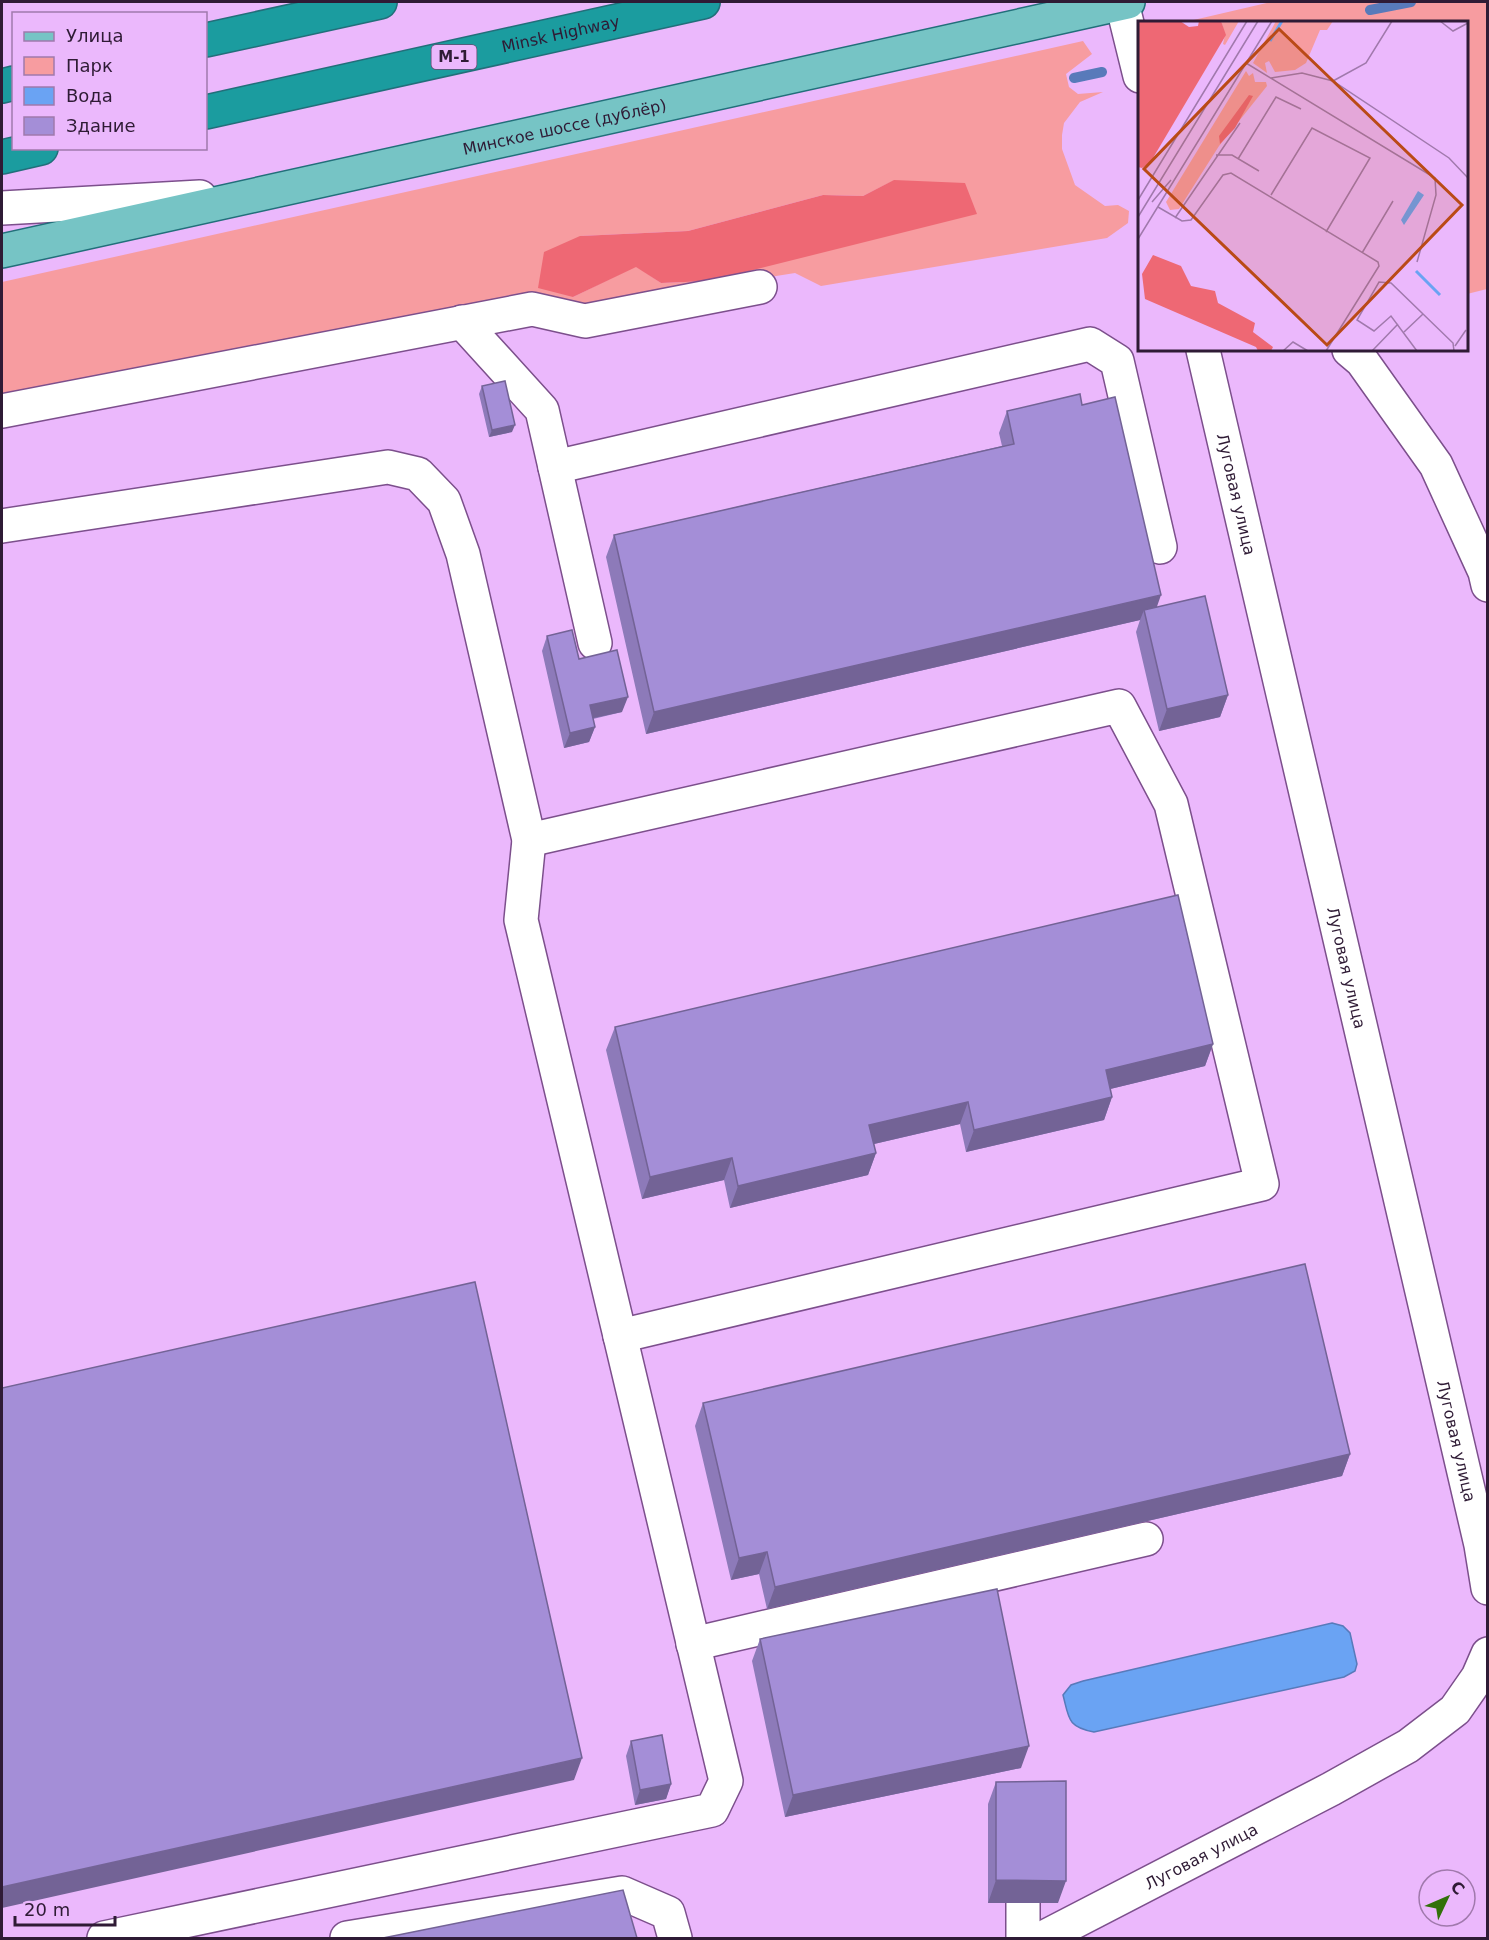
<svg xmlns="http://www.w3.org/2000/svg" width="1489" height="1940" font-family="'DejaVu Sans',sans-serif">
<rect width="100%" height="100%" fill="#ebb8fc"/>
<!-- green -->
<path fill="#f79ca0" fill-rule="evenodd" d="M1271 2H1487V289L1467 294 1466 22H1185Z
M1083 41 1092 54 1066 74 1069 87 1078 94 1103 92 1080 102 1064 123 1062 135V149L1075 185 1105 206 1118 205 1129 211 1128 223 1107 238 821 286 795 273 594 305 526 293 2 398V282ZM895 180 709 281 661 283 636 266 573 297 580 236 688 231 823 195 863 196Z"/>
<!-- forest -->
<path fill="#ee6874" d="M894 180 965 183 977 214 709 281 661 283 636 267 573 297 538 288 544 252 580 236 688 231 823 195 863 196Z"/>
<!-- water -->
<path fill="#6aa3f3" stroke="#587aba" stroke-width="1.5" d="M1332 1623 1343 1626 1350 1633 1357 1664 1355 1671 1344 1677 1094 1732C1067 1727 1069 1718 1063 1695L1071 1685 1083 1681Z"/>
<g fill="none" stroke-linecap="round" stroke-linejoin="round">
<!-- stream -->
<path stroke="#587aba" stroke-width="10" d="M1370 10 1411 2
M1074 78 1102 72"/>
<defs>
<g id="minor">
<path d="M1122 3 1140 76"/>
<path d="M2 208 200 197"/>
<path d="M462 322 542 410 595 643"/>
<path id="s1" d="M1203 350 1481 1545 1488 1588"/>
<path d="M1349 350 1362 361 1436 465 1485 572 1488 585"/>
<path d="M2 411 532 309 585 321 760 287"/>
<path d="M555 467 1090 344 1117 361 1160 547"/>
<path d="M2 526 388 467 418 474 444 501 463 554 529 840 521 920 726 1781 712 1810 104 1938"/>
<path d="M529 840 1119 706 1171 804 1262 1184 620 1336"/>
<path d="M693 1644 1146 1539"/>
<path d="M1023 1903V1938"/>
<path d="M347 1938 622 1893 668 1913 675 1938"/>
<path id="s2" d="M1043 1938 1331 1789 1408 1746 1455 1710 1478 1677 1488 1654"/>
</g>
<g id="major">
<path id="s3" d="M2 251 1128 2"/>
</g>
<g id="highway">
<path d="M206 40 380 2"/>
<path d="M2 86 14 83"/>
<path id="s4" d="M206 112 703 2"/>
<path d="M2 157 41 148"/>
</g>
</defs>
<!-- minor casing -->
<use href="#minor" stroke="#7c4f8c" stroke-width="36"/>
<!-- major casing -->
<use href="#major" stroke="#226f7a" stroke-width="36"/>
<!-- highway casing -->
<use href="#highway" stroke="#226f7a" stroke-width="36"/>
<!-- minor -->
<use href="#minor" stroke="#fff" stroke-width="33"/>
<!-- major -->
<use href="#major" stroke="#76c4c5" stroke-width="33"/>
<!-- highway -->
<use href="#highway" stroke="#1b9c9f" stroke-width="33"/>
</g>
<!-- wall -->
<path fill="#8d7ab9" d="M482 386 512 432 489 437 479 394Z
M1082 405 1157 607 1228 695 1220 717 1159 731 1136 632 1140 620 646 734 606 557 614 535 1002 446 999 433 1007 411Z
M547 636 579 659 622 712 593 719 595 727 589 742 564 748 542 651Z
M615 1027 1213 1044 1205 1066 1110 1089 1112 1097 1104 1120 966 1152 960 1124 874 1144 876 1153 868 1175 730 1208 724 1180 642 1199 606 1050Z
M703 1403 1350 1454 1342 1476 767 1609 759 1574 731 1580 695 1426Z
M760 1639 1021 1768 785 1817 752 1661Z
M631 1741 671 1784 666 1799 635 1805 626 1756Z
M996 1782 1058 1903H988V1804Z"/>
<!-- shaded-wall -->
<path fill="#736396" d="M515 425 512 432 489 437 492 430Z
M1161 595 1153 618 1144 610 1140 620 646 734 654 712Z
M1228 695 1220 717 1159 731 1167 709Z
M628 697 622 712 584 720 590 705Z
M595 727 589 742 564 748 570 733Z
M1213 1044 1205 1066 1098 1092 1106 1070Z
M1112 1097 1104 1120 966 1152 974 1130Z
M968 1102 960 1124 861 1147 869 1125Z
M876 1153 868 1175 730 1208 738 1186Z
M732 1158 724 1180 642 1199 650 1177Z
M1350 1454 1342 1476 767 1609 775 1587Z
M767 1552 759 1574 731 1580 739 1558Z
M1029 1746 1021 1768 785 1817 793 1795Z
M582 1758 574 1780 2 1908V1887Z
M671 1784 666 1799 635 1805 640 1790Z
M996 1880 1066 1881 1058 1903H988Z"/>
<!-- building -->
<path fill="#a48ed7" stroke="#736396" stroke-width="1.5" d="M505 381 515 425 492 430 482 386Z
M1080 394 1082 405 1115 397 1161 595 654 712 614 535 1014 444 1007 411Z
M1205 596 1228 695 1167 709 1144 610Z
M572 630 579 659 617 650 628 697 590 705 595 727 570 733 547 636Z
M1178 895 1213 1044 1106 1070 1112 1097 974 1130 968 1102 869 1125 876 1153 738 1186 732 1158 650 1177 615 1027Z
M1305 1264 1350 1454 775 1587 767 1552 739 1558 703 1403Z
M475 1282 582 1758 2 1887V1388Z
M997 1589 1029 1746 793 1795 760 1639Z
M662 1735 671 1784 640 1790 631 1741Z
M1066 1781V1881L996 1880V1782Z
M623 1890 637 1938H383Z"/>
<g text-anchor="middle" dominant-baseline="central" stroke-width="5" stroke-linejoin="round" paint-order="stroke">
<!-- shield labels -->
<rect fill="#ebb8fc" stroke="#674a71" stroke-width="1.5" x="431.5" y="45" width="45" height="24" rx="4.5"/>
<g font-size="15" font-weight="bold" fill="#2f1b35">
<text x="454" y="57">М-1</text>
</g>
<!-- street labels -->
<g font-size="16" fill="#2f1b35" stroke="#ebb8fc">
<text stroke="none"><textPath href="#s4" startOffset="363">Minsk Highway</textPath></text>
<text stroke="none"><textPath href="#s3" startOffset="576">Минское шоссе (дублёр)</textPath></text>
<text stroke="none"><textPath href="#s1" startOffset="148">Луговая улица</textPath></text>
<text stroke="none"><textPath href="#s1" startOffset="634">Луговая улица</textPath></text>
<text stroke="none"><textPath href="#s1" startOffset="1120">Луговая улица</textPath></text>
<text stroke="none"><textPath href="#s2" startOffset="178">Луговая улица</textPath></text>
</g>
</g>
<!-- overview -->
<g transform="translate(1138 21)">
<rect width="330" height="330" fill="#ebb8fc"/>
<path d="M83 0H101L87 24 85 23 87 14ZM138 0H195L189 9H182L168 42 157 49 137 51 131 40 127 42 129 52 115 42ZM108 50 111 55 115 52 117 61H128L129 65 81 125 41 188 32 189 28 181Z" fill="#f79ca0"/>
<path d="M0 0H42L51 6 60 5 61 0H83L88 14 12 142 4 147 0 146ZM111 74 115 75 97 107 82 123 81 115ZM15 234 43 245 53 265 77 270 80 282 117 302 115 311 135 326 133 330H120L118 326 7 278 4 253Z" fill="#ee6874"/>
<path d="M280 170 286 174 266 204 263 199Z" fill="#6aa3f3"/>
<path fill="none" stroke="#6aa3f3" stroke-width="3" d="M132 20 144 0M278 250 302 274"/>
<path fill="none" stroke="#a079ac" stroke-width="1.5" d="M302 0 315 10 330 2M108 42 297 157 298 174 279 241M133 57 164 52 195 60 311 137 330 157M195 60 228 42 254 0M78 134H94L121 150M100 138 138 76 163 88M133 174 174 107 232 137 188 211M0 179 109 0M14 181 33 159M20 186 44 200 53 199 85 154 93 152 240 241 241 245 188 330M0 196 120 0M37 197 102 102M0 218 134 0M224 232 255 180M266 311 285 293M317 325 328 309M145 330 155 321 170 330M234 330 260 303M279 330 253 295 236 310 219 299 241 261 253 262 315 322 316 330"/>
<path fill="#ba4a16" fill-opacity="0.15" stroke="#ba4a16" stroke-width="3" d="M141 8 324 184 189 324 6 148Z"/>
<rect width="330" height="330" fill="none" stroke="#2f1b35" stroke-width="3"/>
</g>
<!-- border -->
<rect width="1489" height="1940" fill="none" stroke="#2f1b35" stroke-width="6"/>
<!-- legend -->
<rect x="12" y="12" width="195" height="138" fill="#ebb8fc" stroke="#a079ac" stroke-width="1.5"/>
<rect x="24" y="32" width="30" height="9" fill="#76c4c5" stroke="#a079ac" stroke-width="1.5"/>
<text x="66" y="42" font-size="18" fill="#2f1b35">Улица</text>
<rect x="24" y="57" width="30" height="18" fill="#f79ca0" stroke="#a079ac" stroke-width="1.5"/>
<text x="66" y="72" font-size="18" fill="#2f1b35">Парк</text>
<rect x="24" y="87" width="30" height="18" fill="#6aa3f3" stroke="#a079ac" stroke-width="1.5"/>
<text x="66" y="102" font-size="18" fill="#2f1b35">Вода</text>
<rect x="24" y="117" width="30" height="18" fill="#a48ed7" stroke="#a079ac" stroke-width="1.5"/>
<text x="66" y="132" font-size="18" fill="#2f1b35">Здание</text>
<!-- north arrow -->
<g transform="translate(1447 1898) rotate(46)"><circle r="28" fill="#ebb8fc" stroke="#a079ac" stroke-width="1.5"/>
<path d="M0-4.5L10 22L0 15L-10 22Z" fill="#327109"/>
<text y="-9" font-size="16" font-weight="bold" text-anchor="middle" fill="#2f1b35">С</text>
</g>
<!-- scale -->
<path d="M15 1916v9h100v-9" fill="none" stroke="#2f1b35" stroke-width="3"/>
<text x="24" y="1916" font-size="18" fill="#2f1b35" stroke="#ebb8fc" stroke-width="4.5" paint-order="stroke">20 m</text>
</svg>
